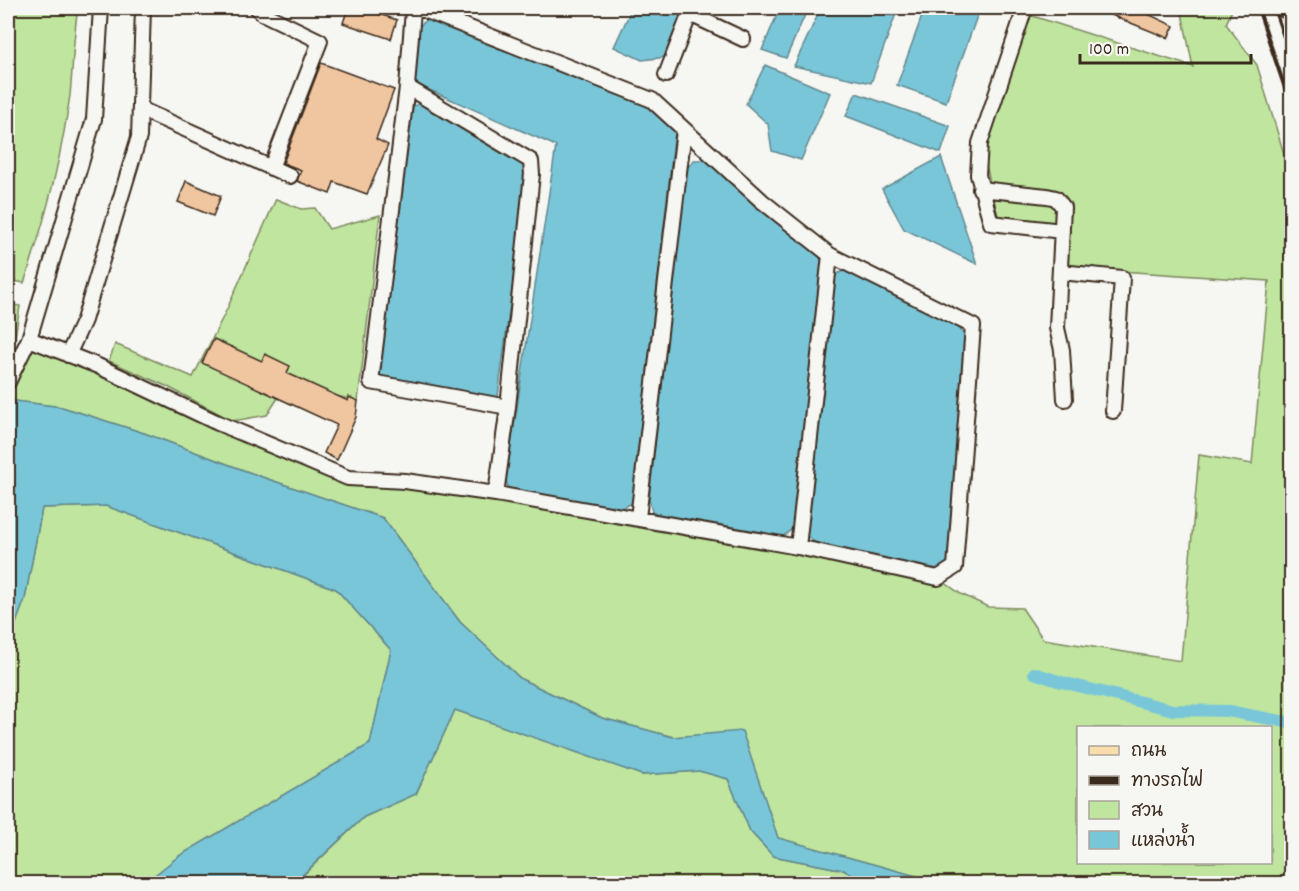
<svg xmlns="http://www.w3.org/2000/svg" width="1299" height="891" font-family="Dekko,'Playpen Sans Thai',sans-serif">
<rect width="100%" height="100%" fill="#f6f6f2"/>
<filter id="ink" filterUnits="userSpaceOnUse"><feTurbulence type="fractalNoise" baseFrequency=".0167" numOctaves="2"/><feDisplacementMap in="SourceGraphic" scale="12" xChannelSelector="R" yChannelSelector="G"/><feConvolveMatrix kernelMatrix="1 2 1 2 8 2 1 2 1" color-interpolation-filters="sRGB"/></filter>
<g filter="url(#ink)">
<!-- green -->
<path fill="#bfe59f" stroke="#7d885e" stroke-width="1.5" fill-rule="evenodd" d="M8 8H78C73 37 73 66 70 95 61 159 45 222 24 283L9 280 8 288Z
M1181 8H1233L1226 24 1257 65 1291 177V883H926L927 879 778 838 742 732 673 737 602 718 521 679 460 622 383 518 262 477 144 433 62 407 15 401 8 395V382L29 339 348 478 405 481 938 578 961 594 988 607 1022 608 1043 639 1181 661 1199 455 1252 464 1269 281 1060 267V225L999 221 982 147 1023 13 1193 67ZM1078 728H1270V862H1078Z
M276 199 301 209 315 208 329 229 380 215 358 401 337 396 326 420 278 398 267 415 233 421 166 386 109 361 115 344 193 377 227 309Z
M8 304 20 306 12 355 8 364Z
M106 506 336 589 391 650 370 744 179 856 145 883 8 884V644L25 599 42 508Z
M455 710 642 775 699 771 728 779 750 831 773 856 844 870 866 883 294 884 364 817 416 794Z"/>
<!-- water -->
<path fill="#7ac6d9" stroke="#61888e" stroke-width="1.5" d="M632 8H684L666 57 642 60 614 47Z
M780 8H808L786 58 762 50Z
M821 8H898L871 83 794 66Z
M925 8H980L946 102 897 85Z
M428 18 648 103 675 131 632 503 619 510 509 492 506 480 556 146 414 83 413 66 418 28Z
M765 65 830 93 801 160 772 151 768 124 746 104Z
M856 93 950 126 941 153 846 116Z
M418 104H427L524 163 527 175 498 396 490 397 379 377 409 116 412 107Z
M941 157 977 264 904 229 882 189Z
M694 160H707L816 251 822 262 793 528 781 538 653 516 649 499 686 169Z
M849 269 958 327 966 337 950 560 942 570 818 545 806 535 834 275Z
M15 401 62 407 144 433 262 477 383 518 460 622 521 679 602 718 673 737 742 731 778 838 927 879 926 883H866L844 870 773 856 750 831 728 779 699 771 642 775 455 710 416 794 364 817 294 883H145L179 856 370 744 391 650 336 589 106 506 42 508 25 599 8 644V412Z"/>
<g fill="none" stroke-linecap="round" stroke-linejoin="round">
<!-- canal -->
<path stroke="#7ac6d9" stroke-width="12" d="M1034 673 1058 681 1173 710 1228 711 1292 723"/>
</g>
<!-- building -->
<path fill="#f0c6a0" stroke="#3b2a1e" stroke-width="1.5" d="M348 8H378L376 13 397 20 391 39 343 23Z
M1094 8H1135L1174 26 1168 38Z
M321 63 394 90 376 139 388 145 367 194 334 182 330 194 297 181 301 170 283 163Z
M186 181 221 196 213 216 178 202Z
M214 339 262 361 265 354 290 366 287 373 348 401 349 397 358 401 356 417 337 460 324 453 337 425 202 363Z"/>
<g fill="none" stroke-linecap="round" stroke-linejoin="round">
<defs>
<path id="minor" d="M257 8 262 13 320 41 271 168
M1025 8 980 143 978 175 991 223 1062 231
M690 14 743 39
M666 75 692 8
M407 87 531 161 532 174 508 407
M140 109 290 176
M980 189 1047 196 1056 198 1063 207 1057 328 1062 350 1065 399
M1060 272 1122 278 1113 411
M29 339 98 366 218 423 348 478 405 481 496 494 798 547 938 578 955 567 973 326 830 255 762 201 652 100 424 10H413L407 87 371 382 508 407 496 494
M68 355 84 320 139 137 143 8
M8 382 29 339 94 119 101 8
M638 518 684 130
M798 547 830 255"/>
<path id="major" d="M1285 8 1292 11"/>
</defs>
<!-- minor casing -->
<use href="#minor" stroke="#3b2a1e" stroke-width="18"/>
<!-- major casing -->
<use href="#major" stroke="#3b2a1e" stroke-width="22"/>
<!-- minor -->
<use href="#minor" stroke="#f6f6f2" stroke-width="14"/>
<!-- major -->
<use href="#major" stroke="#f9deab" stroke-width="18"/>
<!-- rail -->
<path stroke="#3b2a1e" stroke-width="4" d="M1258 8 1292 109
M1274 8 1292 60"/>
</g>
</g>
<!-- margin -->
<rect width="1299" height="891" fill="none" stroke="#f6f6f2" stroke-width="30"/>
<rect x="15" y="15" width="1269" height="861" fill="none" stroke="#3b2a1e" stroke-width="2" filter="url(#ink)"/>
<!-- legend -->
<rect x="1077" y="726" width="195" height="138" fill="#f6f6f2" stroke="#aba49d" stroke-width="1.5"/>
<rect x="1089" y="746" width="30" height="9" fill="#f9deab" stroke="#aba49d" stroke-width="1.5"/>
<text x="1131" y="756" font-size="18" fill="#3b2a1e">ถนน</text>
<rect x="1089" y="776" width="30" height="9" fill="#3b2a1e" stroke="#aba49d" stroke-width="1.5"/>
<text x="1131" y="786" font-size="18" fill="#3b2a1e">ทางรถไฟ</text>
<rect x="1089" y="801" width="30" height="18" fill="#bfe59f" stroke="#aba49d" stroke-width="1.5"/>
<text x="1131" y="816" font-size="18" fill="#3b2a1e">สวน</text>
<rect x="1089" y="831" width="30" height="18" fill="#7ac6d9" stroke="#aba49d" stroke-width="1.5"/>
<text x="1131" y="846" font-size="18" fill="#3b2a1e">แหล่งน้ำ</text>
<!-- scale -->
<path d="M1080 54v9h171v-9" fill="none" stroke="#3b2a1e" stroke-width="3"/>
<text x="1089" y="54" font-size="18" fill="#3b2a1e" stroke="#f6f6f2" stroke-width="4.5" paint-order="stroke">100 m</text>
</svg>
